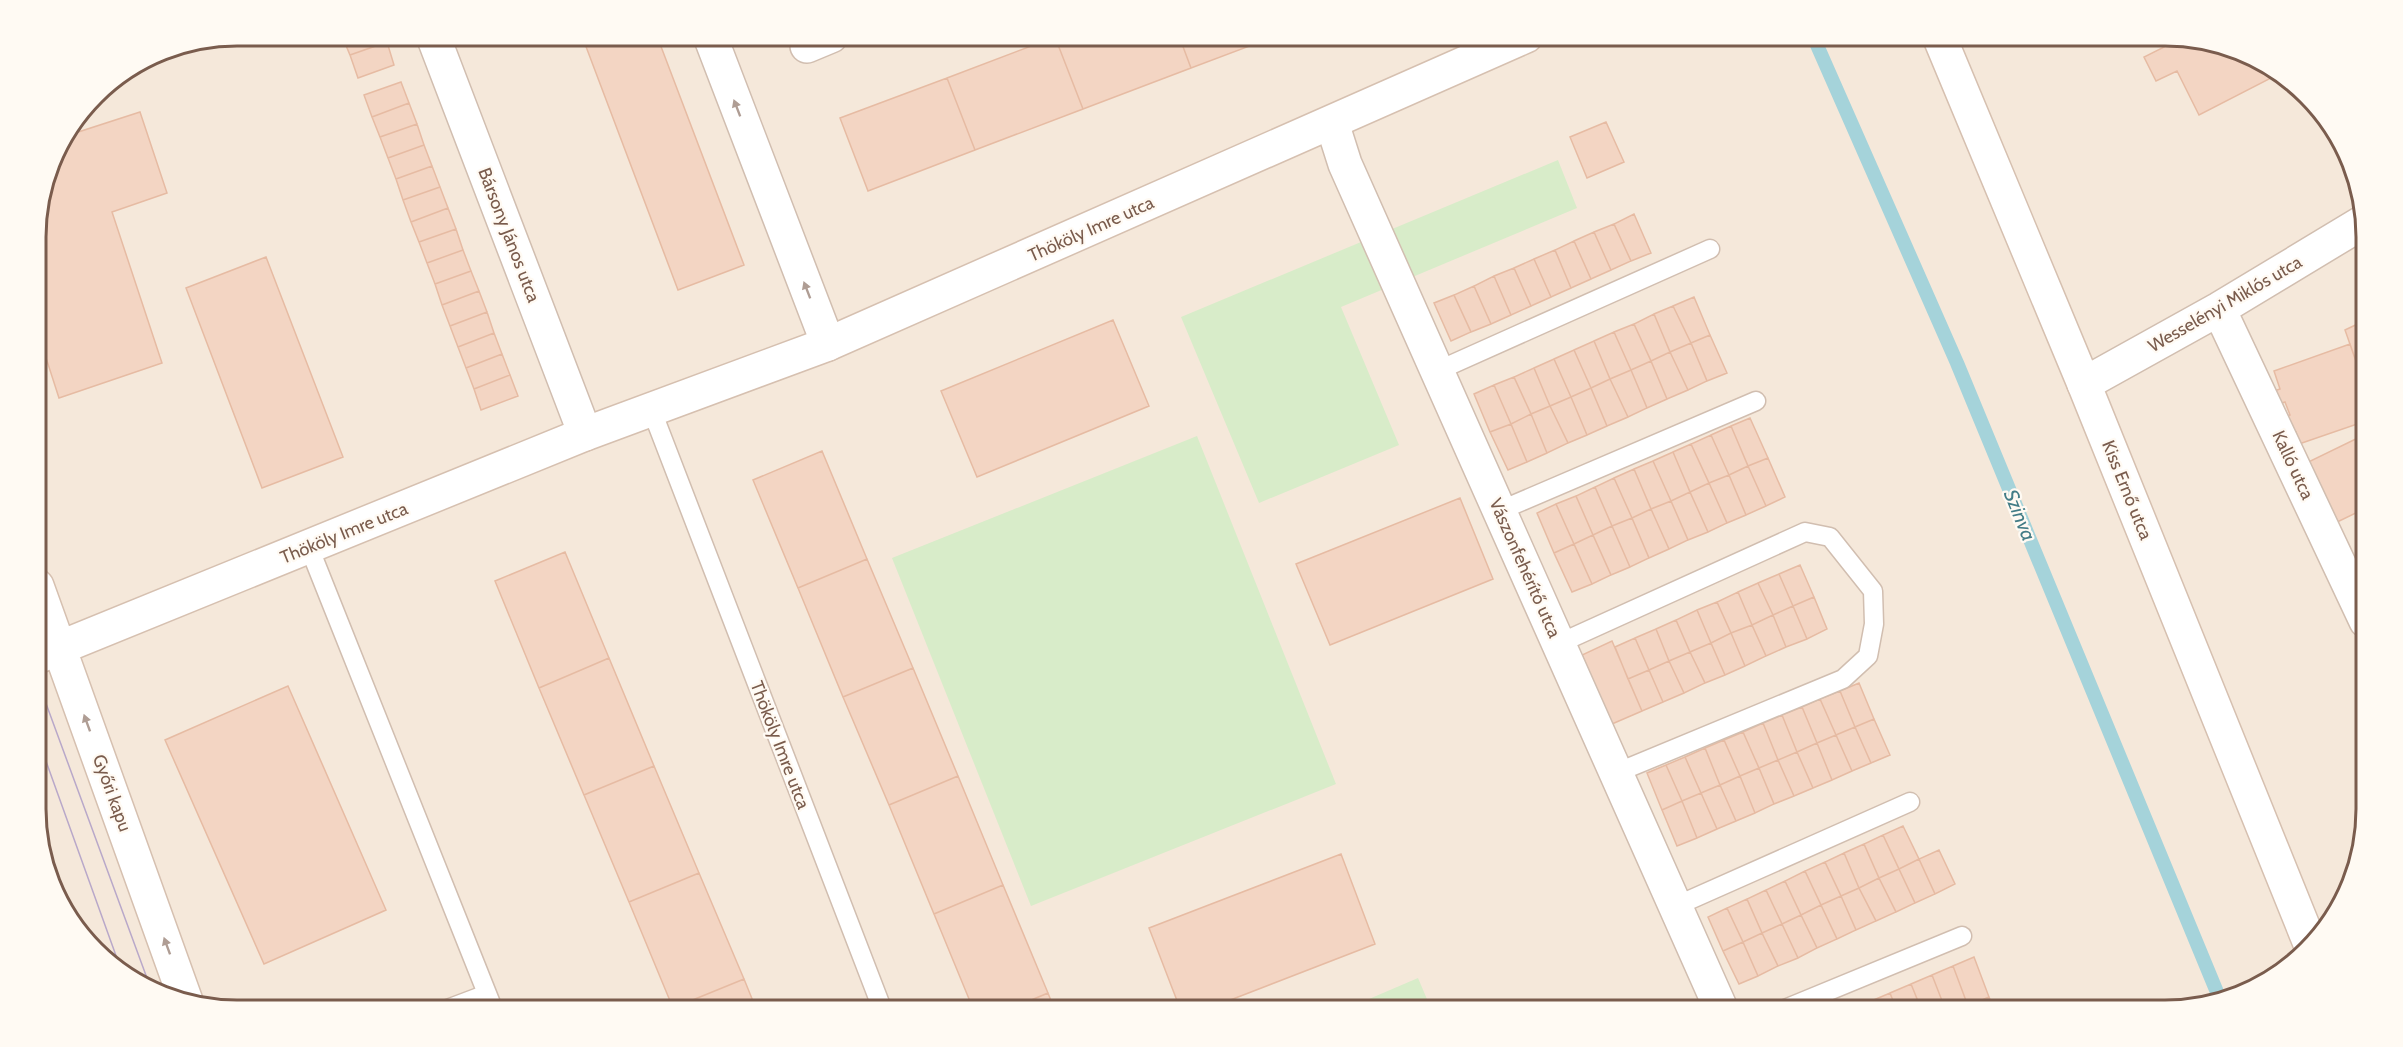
<svg xmlns="http://www.w3.org/2000/svg" width="2403" height="1047" font-family="Cabin,sans-serif">
<rect width="100%" height="100%" fill="#fdf6ec"/>
<!-- residential -->
<path fill="#f5e8da" d="M237 36H2166L2242 51 2325 114 2365 211 2367 810 2352 886 2325 933 2278 977 2179 1011H237L161 996 78 933 38 836 36 224 57 149 104 86 161 51Z"/>
<!-- green -->
<path fill="#d8ecc9" d="M1558 160 1577 208 1341 307 1399 445 1259 503 1181 317Z
M1197 436 1336 784 1031 906 892 558Z
M1418 978 1432 1011H1341Z"/>
<g fill="none" stroke-linecap="round" stroke-linejoin="round">
<!-- stream -->
<path stroke="#a5d3da" stroke-width="14" d="M1813 36 1957 363 2219 997"/>
</g>
<!-- building -->
<path fill="#f3d5c3" stroke="#e6bba3" stroke-width="1.5" d="M342 36H384L387 42 350 55Z
M582 36H657L744 265 678 290Z
M1179 36H1276L1191 68Z
M1179 36 1191 68 1083 109 1055 37Z
M1055 37 1083 109 975 150 947 78Z
M2180 39 2242 51 2275 76 2199 115 2177 71 2156 81 2144 57Z
M387 42 394 65 358 78 350 55Z
M947 78 975 150 868 191 840 118Z
M401 82 409 103 372 117 364 95Z
M409 103 417 124 380 137 372 117Z
M140 112 167 193 112 212 162 363 59 398 37 330 36 224 57 149 66 136Z
M1606 122 1624 162 1587 178 1570 137Z
M417 124 424 145 388 158 380 137Z
M424 145 432 166 396 179 388 158Z
M432 166 440 187 403 200 396 179Z
M440 187 448 208 411 222 403 200Z
M448 208 456 229 419 242 411 222Z
M1634 214 1651 253 1631 261 1614 224Z
M1614 224 1631 261 1611 270 1594 232Z
M456 229 463 250 427 263 419 242Z
M1594 232 1611 270 1591 279 1574 241Z
M1574 241 1591 279 1571 288 1555 250Z
M463 250 471 271 435 284 427 263Z
M1555 250 1571 288 1551 297 1534 259Z
M266 257 343 457 262 488 186 288Z
M1534 259 1551 297 1531 306 1514 268Z
M1514 268 1531 306 1511 315 1494 276Z
M471 271 479 291 442 305 435 284Z
M1494 276 1511 315 1491 324 1474 286Z
M1474 286 1491 324 1471 332 1454 295Z
M479 291 487 312 450 326 442 305Z
M1454 295 1471 332 1451 341 1434 303Z
M1694 297 1710 335 1691 343 1673 306Z
M1673 306 1691 343 1670 352 1654 314Z
M487 312 494 333 458 347 450 326Z
M1654 314 1670 352 1651 361 1634 324Z
M1113 320 1149 406 977 477 941 391Z
M2366 320V390L2345 330Z
M1634 324 1651 361 1631 370 1614 332Z
M1614 332 1631 370 1610 379 1594 341Z
M494 333 502 354 466 368 458 347Z
M1710 335 1727 373 1707 381 1691 343Z
M1594 341 1610 379 1591 388 1574 350Z
M1691 343 1707 381 1688 390 1670 352Z
M2350 344 2366 390V421L2299 444 2296 432 2289 434 2283 417 2290 415 2285 402 2279 404 2274 391 2280 389 2274 371Z
M1574 350 1591 388 1571 397 1554 359Z
M1670 352 1688 390 1667 399 1651 361Z
M502 354 510 375 474 389 466 368Z
M1554 359 1571 397 1550 406 1534 368Z
M1651 361 1667 399 1647 408 1631 370Z
M1534 368 1550 406 1531 414 1514 377Z
M1631 370 1647 408 1628 417 1610 379Z
M510 375 518 396 481 410 474 389Z
M1514 377 1531 414 1511 424 1494 385Z
M1610 379 1628 417 1607 426 1591 388Z
M1494 385 1511 424 1490 432 1474 394Z
M1591 388 1607 426 1587 435 1571 397Z
M1571 397 1587 435 1568 443 1550 406Z
M1550 406 1568 443 1547 453 1531 414Z
M1531 414 1547 453 1527 462 1511 424Z
M1750 418 1768 458 1748 466 1731 426Z
M1511 424 1527 462 1508 470 1490 432Z
M1731 426 1748 466 1729 475 1711 435Z
M2366 434V508L2327 527 2298 467Z
M1711 435 1729 475 1709 483 1691 444Z
M1691 444 1709 483 1690 492 1673 452Z
M822 451 867 559 798 588 753 480Z
M1673 452 1690 492 1671 501 1653 461Z
M1768 458 1785 497 1766 506 1748 466Z
M1653 461 1671 501 1651 509 1634 469Z
M1748 466 1766 506 1746 515 1729 475Z
M1634 469 1651 509 1632 518 1614 478Z
M1729 475 1746 515 1727 523 1709 483Z
M1614 478 1632 518 1612 526 1595 487Z
M1709 483 1727 523 1708 532 1690 492Z
M1595 487 1612 526 1593 535 1576 496Z
M1690 492 1708 532 1688 540 1671 501Z
M1576 496 1593 535 1574 544 1556 504Z
M1460 498 1493 579 1330 645 1296 564Z
M1671 501 1688 540 1669 549 1651 509Z
M1556 504 1574 544 1554 553 1537 513Z
M1651 509 1669 549 1649 558 1632 518Z
M1632 518 1649 558 1630 567 1612 526Z
M1612 526 1630 567 1611 575 1593 535Z
M1593 535 1611 575 1592 584 1574 544Z
M1574 544 1592 584 1572 592 1554 553Z
M565 552 609 658 539 688 495 581Z
M867 559 913 668 843 697 798 588Z
M1800 565 1814 597 1793 606 1779 574Z
M1779 574 1793 606 1773 615 1758 583Z
M1758 583 1773 615 1752 625 1738 592Z
M1738 592 1752 625 1731 633 1717 602Z
M1814 597 1827 629 1807 639 1793 606Z
M1717 602 1731 633 1711 643 1697 610Z
M1793 606 1807 639 1786 647 1773 615Z
M1697 610 1711 643 1690 652 1676 620Z
M1773 615 1786 647 1766 656 1752 625Z
M1676 620 1690 652 1669 661 1656 629Z
M1752 625 1766 656 1745 666 1731 633Z
M1656 629 1669 661 1649 670 1635 638Z
M1731 633 1745 666 1725 675 1711 643Z
M1635 638 1649 670 1628 679 1615 647Z
M1612 641 1642 711 1612 724 1582 655Z
M1711 643 1725 675 1705 683 1690 652Z
M1690 652 1705 683 1684 693 1669 661Z
M609 658 654 766 584 795 539 688Z
M1669 661 1684 693 1663 702 1649 670Z
M913 668 958 776 889 805 843 697Z
M1649 670 1663 702 1642 711 1628 679Z
M1859 683 1874 719 1855 727 1840 691Z
M288 686 386 910 264 964 165 740Z
M1840 691 1855 727 1836 735 1820 699Z
M1820 699 1836 735 1817 743 1802 707Z
M1802 707 1817 743 1797 752 1782 715Z
M1782 715 1797 752 1778 760 1763 723Z
M1874 719 1890 755 1871 763 1855 727Z
M1763 723 1778 760 1759 768 1743 732Z
M1855 727 1871 763 1852 771 1836 735Z
M1743 732 1759 768 1740 776 1724 740Z
M1836 735 1852 771 1832 780 1817 743Z
M1724 740 1740 776 1720 785 1705 748Z
M1817 743 1832 780 1813 788 1797 752Z
M1705 748 1720 785 1701 793 1685 757Z
M1797 752 1813 788 1794 796 1778 760Z
M1685 757 1701 793 1682 801 1666 765Z
M1778 760 1794 796 1774 804 1759 768Z
M1666 765 1682 801 1662 810 1647 773Z
M654 766 699 873 629 902 584 795Z
M1759 768 1774 804 1755 813 1740 776Z
M958 776 1003 885 934 914 889 805Z
M1740 776 1755 813 1736 821 1720 785Z
M1720 785 1736 821 1717 829 1701 793Z
M1701 793 1717 829 1697 838 1682 801Z
M1682 801 1697 838 1677 846 1662 810Z
M1903 826 1919 859 1899 869 1883 835Z
M1883 835 1899 869 1879 878 1864 844Z
M1864 844 1879 878 1859 888 1844 853Z
M1939 850 1955 884 1935 894 1919 859Z
M1844 853 1859 888 1841 896 1825 862Z
M1341 854 1375 944 1202 1011H1181L1149 928Z
M1919 859 1935 894 1915 903 1899 869Z
M1825 862 1841 896 1821 905 1805 871Z
M1899 869 1915 903 1896 912 1879 878Z
M1805 871 1821 905 1801 915 1785 881Z
M699 873 744 979 673 1008 629 902Z
M1879 878 1896 912 1876 921 1859 888Z
M1785 881 1801 915 1782 924 1766 890Z
M1003 885 1048 993 1005 1011H974L934 914Z
M1859 888 1876 921 1856 930 1841 896Z
M1766 890 1782 924 1762 933 1747 899Z
M1841 896 1856 930 1837 939 1821 905Z
M1747 899 1762 933 1743 942 1727 908Z
M1821 905 1837 939 1817 948 1801 915Z
M1727 908 1743 942 1723 951 1708 917Z
M1801 915 1817 948 1798 958 1782 924Z
M1782 924 1798 958 1778 966 1762 933Z
M1762 933 1778 966 1758 976 1743 942Z
M1743 942 1758 976 1739 984 1723 951Z
M1974 957 1989 997 1968 1006 1953 966Z
M1953 966 1968 1006 1956 1011H1946L1932 975Z
M1932 975 1946 1011H1922L1911 984Z
M744 979 757 1011H675L673 1008Z
M1911 984 1922 1011H1897L1890 993Z
M1048 993 1055 1011H1005Z
M1890 993 1897 1011H1873L1869 1002Z
M1989 997 1995 1011H1970L1968 1006Z
M1869 1002 1873 1011H1848Z"/>
<g fill="none" stroke-linecap="round" stroke-linejoin="round">
<defs>
<path id="lane" d="M1437 371 1710 249
M652 411 883 1011
M1499 511 1756 401
M309 547 494 1011
M1558 644 1805 532 1830 537 1873 591 1874 624 1868 656 1843 679 1616 773
M1676 906 1910 802
M442 1011 487 994
M1780 1011 1962 936"/>
<path id="street" d="M433 36 585 434
M710 36 828 344
M807 46 831 36
M1332 123 1345 164 1722 1011
M2219 309 2366 621
M2084 384 2219 309 2365 221"/>
<path id="secondary" d="M1939 36 2084 384 2311 946
M37 586 186 1001
M37 657 585 434 828 344 1526 36"/>
</defs>
<!-- lane casing -->
<use href="#lane" stroke="#d1beb0" stroke-width="21"/>
<!-- street casing -->
<use href="#street" stroke="#d1beb0" stroke-width="36"/>
<!-- secondary casing -->
<use href="#secondary" stroke="#d6c0b0" stroke-width="36"/>
<!-- lane -->
<use href="#lane" stroke="#fff" stroke-width="18"/>
<!-- street -->
<use href="#street" stroke="#fff" stroke-width="33"/>
<!-- secondary -->
<use href="#secondary" stroke="#fff" stroke-width="33"/>
<!-- tram -->
<path stroke="#b9a8c9" stroke-width="1.5" d="M37 679 151 989
M38 739 119 964"/>
</g>
<!-- one-way arrows -->
<defs><path id="oneway-solid" d="M-6-.8H1V-3.2L6.5 0L1 3.2V.8H-6Z" transform="scale(1.5)"/></defs>
<g fill="#af9d94">
<use href="#oneway-solid" transform="translate(737 108) rotate(-111)"/>
<use href="#oneway-solid" transform="translate(807 290) rotate(-111)"/>
<use href="#oneway-solid" transform="translate(87 723) rotate(-110)"/>
<use href="#oneway-solid" transform="translate(167 946) rotate(-110)"/>
</g>
<g text-anchor="middle" dominant-baseline="central" stroke-width="4.5" stroke-linejoin="round" paint-order="stroke">
<!-- street labels -->
<g font-size="18" fill="#7a5c4d" stroke="#fffaf3">
<text transform="translate(1091 229) rotate(-24)">Thököly Imre utca</text>
<text transform="translate(509 235) rotate(69)">Bársony János utca</text>
<text transform="translate(2225 304) rotate(-30)">Wesselényi Miklós utca</text>
<text transform="translate(2293 465) rotate(65)">Kalló utca</text>
<text transform="translate(2127 490) rotate(68)">Kiss Ernő utca</text>
<text transform="translate(344 533) rotate(-22)">Thököly Imre utca</text>
<text transform="translate(1525 568) rotate(66)">Vászonfehérítő utca</text>
<text transform="translate(780 745) rotate(69)">Thököly Imre utca</text>
<text transform="translate(112 793) rotate(70)">Győri kapu</text>
</g>
<!-- water labels -->
<g font-size="20" font-style="italic" fill="#437c86" stroke="#fffaf3">
<text transform="translate(2020 515) rotate(68)">Szinva</text>
</g>
</g>
<!-- crop -->
<path d="M0 0H2403V1047H0ZM237 46H2165A191 191 0 0 1 2356 237V809A191 191 0 0 1 2165 1000H237A191 191 0 0 1 46 809V237A191 191 0 0 1 237 46Z" fill="#fffaf3" fill-rule="evenodd"/>
<path fill="none" stroke="#7a5c4d" stroke-width="3" d="M237 46H2165A191 191 0 0 1 2356 237V809A191 191 0 0 1 2165 1000H237A191 191 0 0 1 46 809V237A191 191 0 0 1 237 46Z"/>
</svg>
